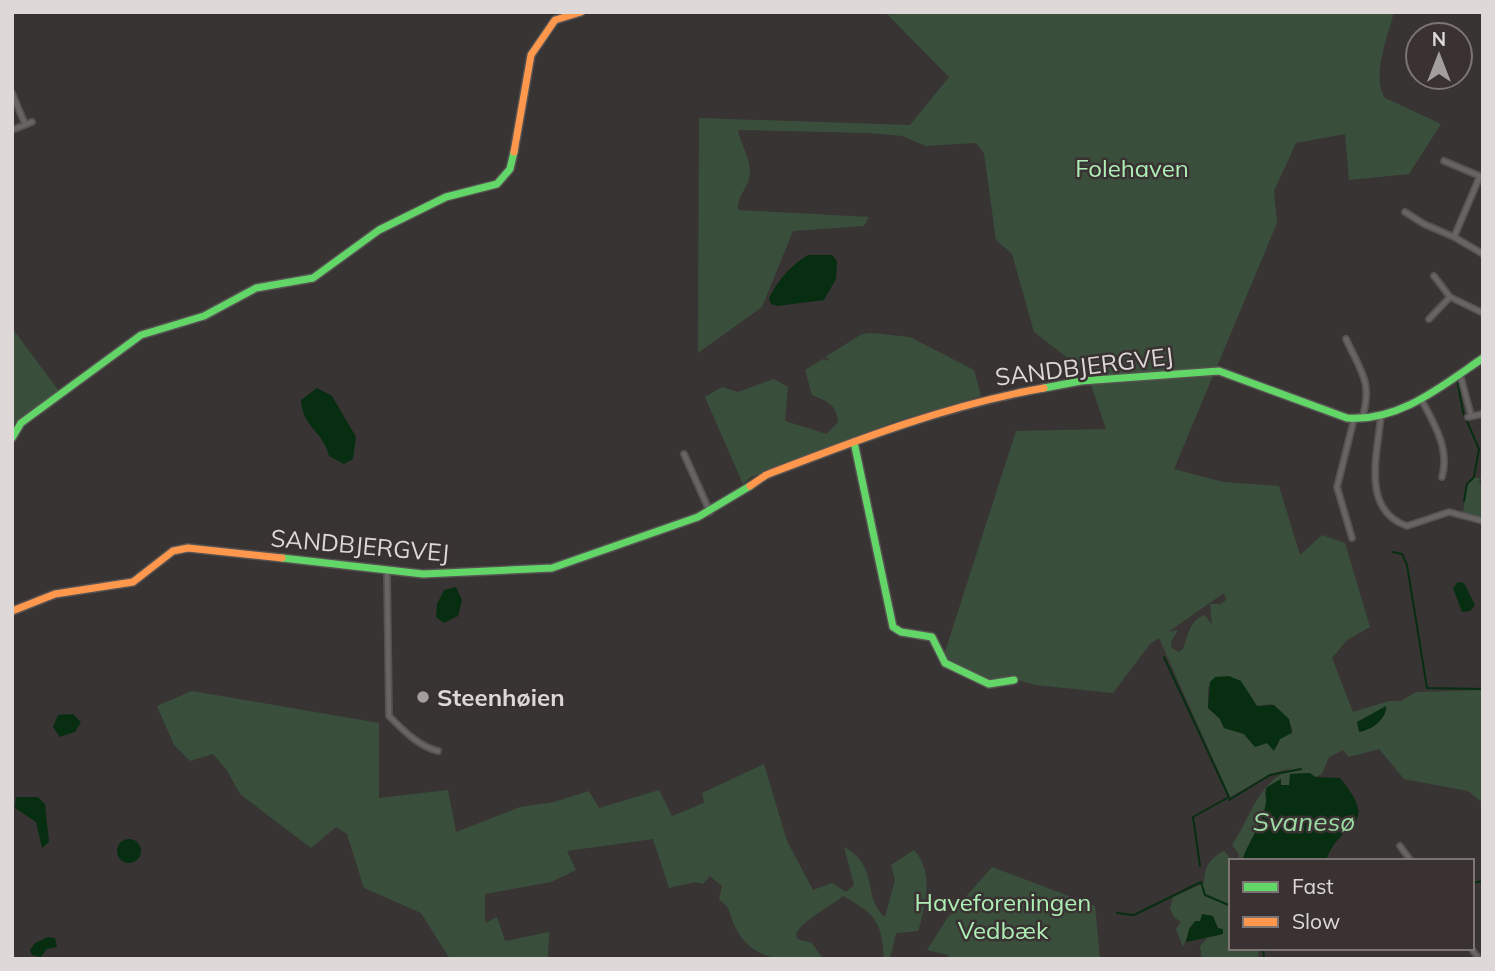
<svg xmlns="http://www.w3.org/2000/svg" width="1495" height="971" font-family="Mulish,sans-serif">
<rect width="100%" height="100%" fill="#383434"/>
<!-- green -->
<path fill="#394f3c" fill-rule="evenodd" d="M885 12H1394C1388 36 1371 76 1385 98L1441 124 1409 174 1349 180 1345 134 1296 143 1274 191 1277 223 1174 469 1223 482 1279 486 1300 555 1322 535 1345 543 1370 627 1347 640 1332 658 1353 712 1389 701H1401L1416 692 1483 690V803L1468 791 1404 779 1379 749 1349 757 1343 750 1329 757 1322 774 1315 777 1310 773 1291 774 1289 785H1281V779L1265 792C1271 816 1248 841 1242 861H1231V948H1259L1258 959H1202L1200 946 1207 938 1223 934 1210 917C1194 923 1189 933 1183 947L1176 929 1181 922 1174 917 1170 908 1173 897 1204 883C1205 866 1209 859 1224 851L1233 861 1238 860 1239 854 1232 845C1253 813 1255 787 1291 768L1270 774 1230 797 1159 638 1150 644 1113 693 1035 685 1014 679 990 682 943 658 1016 431 1106 429 1087 373 1034 332 1012 254 996 240 984 153 976 143 926 146 902 136 869 133 738 130C741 147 753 160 749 179 746 191 737 196 738 210L869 217 864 226 793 231 762 307 698 353 699 118 910 125 949 77ZM1224 593 1226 600 1221 604H1210L1212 625 1205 615C1189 620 1188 636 1183 649L1179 652 1172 648 1171 642 1178 630 1168 632ZM1229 676 1257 706 1272 704 1287 717 1293 731 1280 739 1277 747 1268 743 1255 747 1244 734 1224 728 1220 719 1208 708V687Z
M12 328 59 391 12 426Z
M871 333 910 337 974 370 981 396 894 422 751 477 743 484 705 397 722 387 738 392 774 379 788 387 785 421 827 434 838 422C837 405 827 401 812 395L805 370 823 359 832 361 825 357 862 334Z
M1474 477 1482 479 1479 481 1483 493V518L1463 512 1467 484Z
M192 691 379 723V798L448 790 456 832 520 807 554 802 589 791 599 808 659 790 672 816 704 803 702 793 764 764 787 841 813 890 832 883 846 892 854 885 844 847C880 866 862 898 885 917L895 880 891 865 914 850C934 872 926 905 918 931L896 933 890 959H884C882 921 875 914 843 896 827 909 807 917 796 933L797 939 812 943 823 959C785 959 751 965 733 922 729 912 730 906 719 900L722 886 710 876 703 884 695 882 669 888 653 839 567 851 576 870 551 882 485 894V923L497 917 505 941 549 932 548 959H450L421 913 364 888 347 834 336 827 311 848 240 794 226 769 213 754 190 761 174 745 157 706Z
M992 867 1095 906 1100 959H949L948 955 927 950 948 917Z"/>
<!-- water -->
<path fill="#072e11" d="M808 255H832L837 261 836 279 824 300 777 306 771 304 769 298C779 279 790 266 808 255Z
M317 388 332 396 356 437 353 459 344 464 329 456C324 432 302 427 301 400Z
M1458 582 1464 583 1475 605 1470 611 1462 612 1453 588Z
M456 587 462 600 458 616 444 623 436 617 437 604 444 590Z
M1229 676 1241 681 1257 706 1274 705 1289 719 1292 733 1280 739 1274 751 1267 743 1255 747 1244 734 1224 728 1220 719 1208 708 1210 682 1215 677Z
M1386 706C1387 719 1372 730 1359 732L1357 722Z
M73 714 81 722 75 732 60 737 53 727 58 715Z
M1310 773 1315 777 1340 778C1383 830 1339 819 1326 861H1242C1248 842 1262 825 1266 803 1267 797 1264 794 1267 787L1281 779V785H1289L1290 774Z
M16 797H38L45 804 49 842 42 848 36 822 15 808Z
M117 851a12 12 0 1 1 24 0a12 12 0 1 1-24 0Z
M1202 914 1213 916 1218 928 1223 929V934L1186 942 1189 929 1195 921H1200Z
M48 937 55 938 57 947 47 949 41 957 32 955 30 950 35 943Z"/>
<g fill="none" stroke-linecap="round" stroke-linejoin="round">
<!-- stream -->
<path stroke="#072e11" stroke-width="2" d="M1457 379 1463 412 1479 449 1474 477 1467 484 1464 501
M1393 552 1402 554 1407 565 1427 688 1483 689
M1164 657 1229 797 1193 817 1200 866
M1229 800 1270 775 1301 769
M1472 883 1483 881
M1117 913 1134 915 1201 882 1205 895 1231 906
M1263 948 1264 959"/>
<defs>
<path id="street" d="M12 93 25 124
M12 130 32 122
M1444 161 1482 177
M1480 176 1454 237 1483 254
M1405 212 1424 224 1454 237
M1434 276 1450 297
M1429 319 1450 297 1483 313
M1346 339C1361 372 1373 382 1362 419
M1460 374 1471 415
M1421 399C1434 423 1450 449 1442 477
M1381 415C1378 452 1360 510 1407 526L1449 512 1483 521
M1468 417 1483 414
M684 454 710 512
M1352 538 1337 487 1354 419
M387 572 389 716C403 730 418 746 438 751
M1400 846 1411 861
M1471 948 1479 959"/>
<path id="fast" d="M1044 388 1081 381 1219 371 1347 418C1399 422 1442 386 1483 358
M12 438 21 423 141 335 204 316 256 288 313 278 379 230 446 197 497 184 510 169 514 152
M854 442 893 627 901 632 932 637 945 663 989 684 1014 680
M282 558 423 574 552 568 698 517 750 486"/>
<path id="slow" d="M514 152 531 55 555 20 581 12
M750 486 766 475C857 440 947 405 1044 388
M12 611 55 594 133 582 173 551 188 548 282 558"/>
</defs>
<!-- street casing -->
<use href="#street" stroke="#555251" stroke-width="8"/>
<!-- fast casing -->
<use href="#fast" stroke="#555251" stroke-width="10"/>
<!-- slow casing -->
<use href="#slow" stroke="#555251" stroke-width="10"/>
<!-- street -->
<use href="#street" stroke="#686464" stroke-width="4.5"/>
<!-- fast -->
<use href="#fast" stroke="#63d668" stroke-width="7"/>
<!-- slow -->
<use href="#slow" stroke="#ff974d" stroke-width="7"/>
</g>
<!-- markers -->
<circle fill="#a49f9f" stroke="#3a3232" stroke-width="2.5" cx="423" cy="697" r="7"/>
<g text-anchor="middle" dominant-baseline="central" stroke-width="5" stroke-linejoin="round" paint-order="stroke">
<!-- park labels -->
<g font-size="24" fill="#adeeb5" stroke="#3a3232">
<text x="1132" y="168">Folehaven</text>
<text x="1003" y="902">Haveforeningen<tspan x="1003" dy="28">Vedbæk</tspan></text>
</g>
<!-- street labels -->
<g font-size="24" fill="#ded9d8" stroke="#3a3232">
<text transform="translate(1084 366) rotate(-7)">SANDBJERGVEJ</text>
<text transform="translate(360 545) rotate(5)">SANDBJERGVEJ</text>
</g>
<!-- poi labels -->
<g font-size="24" font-weight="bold" fill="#ded9d8" stroke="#3a3232" text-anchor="start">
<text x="437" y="697">Steenhøien</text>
</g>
<!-- water labels -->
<g font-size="26" font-style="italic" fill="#9bdba3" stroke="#3a3232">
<text x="1304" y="821">Svanesø</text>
</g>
</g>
<!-- border -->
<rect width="1495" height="971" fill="none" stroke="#ded9d8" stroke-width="28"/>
<!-- legend -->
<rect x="1229" y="859" width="245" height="91" fill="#3a3232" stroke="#7c7574" stroke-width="2"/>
<rect x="1243" y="882" width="35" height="10" fill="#63d668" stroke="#7c7574" stroke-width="2"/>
<text x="1292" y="894" font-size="21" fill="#ded9d8">Fast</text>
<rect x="1243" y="917" width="35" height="10" fill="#ff974d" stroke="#7c7574" stroke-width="2"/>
<text x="1292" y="929" font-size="21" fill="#ded9d8">Slow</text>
<!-- north arrow -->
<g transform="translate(1439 56)"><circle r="33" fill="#3a3232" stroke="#7c7574" stroke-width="2"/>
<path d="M0-5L12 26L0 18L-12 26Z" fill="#a49f9f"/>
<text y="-10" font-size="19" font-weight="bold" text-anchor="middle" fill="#ded9d8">N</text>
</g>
</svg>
